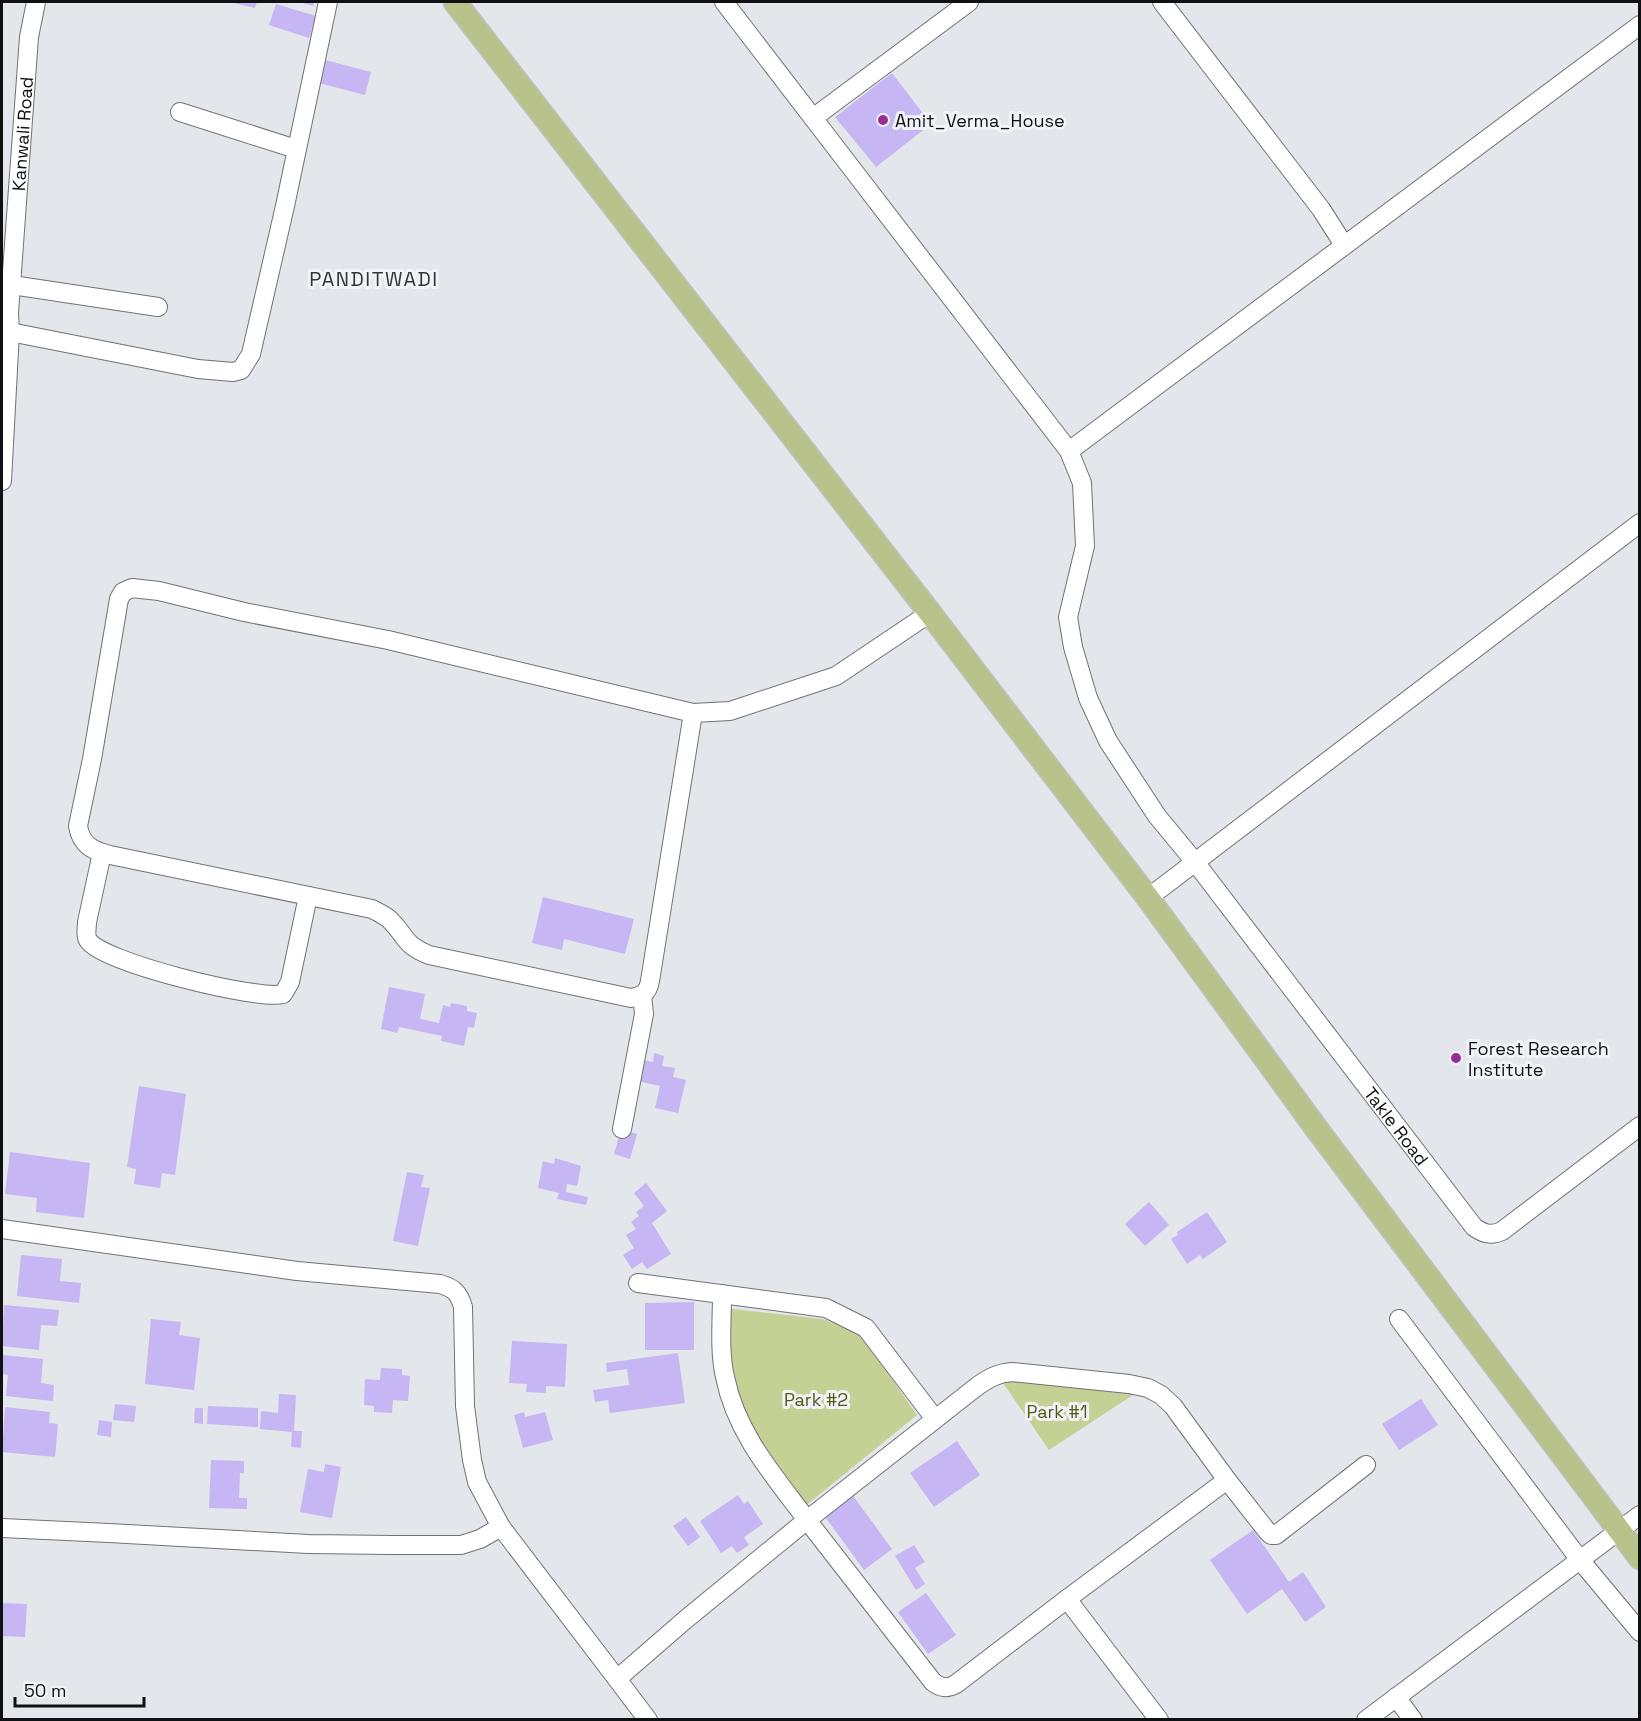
<svg xmlns="http://www.w3.org/2000/svg" width="1641" height="1721" font-family="'Space Grotesk',sans-serif">
<rect width="100%" height="100%" fill="#e3e6eb"/>
<!-- green -->
<path fill="#c5d095" d="M725 1308 823 1319 861 1335 917 1415 804 1507 752 1442 726 1361Z
M999 1377 1142 1389 1049 1450Z"/>
<!-- building -->
<path fill="#c6b6f3" d="M230 2H257L255 8Z
M299 2H314L313 6Z
M276 4 316 16 309 38 269 25Z
M321 59 371 72 365 95 315 82Z
M892 73 931 124 876 167 835 117Z
M543 897 634 919 625 954 564 939 562 950 532 943Z
M389 987 425 994 420 1019 439 1023 443 1005 450 1007 451 1003 467 1006V1011L477 1013 474 1028 468 1027 464 1046 441 1041 442 1036 399 1027 397 1033 381 1029Z
M654 1053 664 1056 662 1066 675 1068 673 1077 686 1080 678 1113 655 1108 660 1086 633 1080 638 1059 653 1062Z
M139 1086 186 1094 175 1175 162 1173 160 1188 134 1184 136 1169 127 1167Z
M621 1130 637 1134 630 1159 614 1154Z
M10 1152 90 1163 84 1218 36 1212 37 1198 5 1194Z
M555 1158 581 1166 577 1186 567 1184 566 1192 588 1197 586 1205 557 1199 559 1193 538 1188 543 1161 554 1164Z
M407 1172 424 1175 421 1187 430 1188 418 1246 393 1241Z
M646 1183 667 1211 652 1223 671 1254 647 1269 642 1262 632 1269 623 1255 634 1248 626 1235 636 1229 631 1222 639 1216 636 1212 644 1206 634 1193Z
M1149 1202 1169 1225 1145 1246 1125 1224Z
M1207 1212 1227 1242 1203 1259 1200 1255 1187 1264 1171 1239 1178 1235 1177 1232Z
M21 1255 62 1259 60 1281 81 1283 79 1303 17 1296Z
M694 1302V1350H645V1303Z
M4 1305 59 1310 57 1326 41 1325 39 1350 2 1346Z
M151 1319 181 1322 179 1335 200 1338 194 1390 145 1384Z
M512 1341 567 1344 565 1387 546 1386V1393L526 1392 527 1384 509 1383Z
M678 1353 685 1403 610 1413 608 1400 595 1402 593 1390 629 1385 627 1369 607 1372 606 1363Z
M3 1355 43 1359 41 1383 54 1385 53 1401 6 1396 8 1375 2 1374Z
M381 1368 402 1369V1375L410 1376 408 1401 393 1400 392 1413 374 1412V1406L364 1405 365 1379 380 1380Z
M279 1394 296 1395 294 1431H302L301 1448 291 1447 292 1432 260 1429 261 1411 278 1413Z
M1421 1399 1438 1425 1399 1450 1382 1424Z
M115 1404 136 1406 134 1422 113 1420Z
M208 1406 258 1408V1427L207 1424Z
M5 1407 50 1412 49 1423 58 1424 55 1457 2 1452Z
M195 1408H203V1424L194 1423Z
M524 1412 525 1417 545 1412 553 1440 523 1448 514 1415Z
M99 1420 112 1422 111 1437 97 1435Z
M957 1441 980 1475 934 1507 910 1473Z
M211 1460 244 1461V1473H240L239 1498H247V1509L209 1508Z
M325 1464 341 1467 332 1518 300 1512 308 1469 324 1472Z
M851 1493 892 1549 864 1570 823 1514Z
M738 1495 744 1504 748 1501 763 1524 744 1537 749 1545 737 1553 732 1546 721 1553 700 1521Z
M686 1517 700 1537 688 1546 673 1526Z
M1253 1530 1289 1582 1303 1572 1326 1607 1305 1622 1282 1589 1247 1614 1210 1560Z
M914 1545 925 1562 915 1568 925 1584 916 1590 895 1556Z
M926 1593 956 1635 928 1654 898 1612Z
M2 1603 27 1604 25 1637 2 1636Z"/>
<g fill="none" stroke-linecap="round" stroke-linejoin="round">
<defs>
<g id="minor">
<path d="M724 2 813 118 969 2"/>
<path d="M1162 2 1321 209 1344 245"/>
<path d="M180 112 296 149"/>
<path id="s1" d="M813 118 1069 451 1082 483 1085 546 1068 617 1073 647 1088 698 1108 741 1157 816 1195 862 1474 1227C1484 1234 1491 1236 1502 1231L1640 1126"/>
<path d="M12 285 158 307"/>
<path d="M10 332 198 369 233 372 241 370 251 354 285 206 328 2"/>
<path d="M1069 451 1640 25"/>
<path id="s2" d="M2 481 10 332 9 313 29 37 36 2"/>
<path d="M132 588 159 591 244 612 388 640 693 713 650 981C648 993 642 996 631 998L429 955C402 944 407 936 389 919 384 915 378 912 372 909L110 855C93 851 81 845 78 826L92 759 119 599 123 592Z"/>
<path d="M693 713 730 711 836 676 930 613"/>
<path d="M102 853 87 922C87 928 85 935 88 940 100 962 259 1001 283 994L290 982 308 896"/>
<path d="M1148 898 1640 523"/>
<path d="M622 1129 644 1014 642 995"/>
<path d="M2 1229 297 1271 440 1284C454 1288 459 1293 463 1307L465 1406 472 1460 477 1482 501 1527 617 1679 685 1620 807 1520 933 1682C941 1688 947 1689 956 1684L1067 1599 1159 1720"/>
<path d="M638 1283 826 1308 866 1328 935 1419"/>
<path d="M722 1294C722 1321 719 1351 725 1377 736 1433 774 1476 807 1520L975 1388C987 1379 997 1373 1012 1372L1129 1384 1148 1388 1161 1395 1173 1406 1227 1480 1067 1599"/>
<path d="M1399 1319 1580 1560 1640 1632"/>
<path d="M1227 1480 1267 1531 1271 1535H1276L1366 1465"/>
<path d="M2 1528 109 1533 308 1544 392 1545H461L480 1539 501 1527"/>
<path d="M617 1679 648 1720"/>
<path d="M1396 1697 1413 1720"/>
<path d="M1366 1720 1640 1515"/>
</g>
<path id="major" d="M455 2 930 613 1148 898 1319 1132 1640 1558"/>
</defs>
<!-- minor casing -->
<use href="#minor" stroke="#707276" stroke-width="20"/>
<!-- major casing -->
<use href="#major" stroke="#c1c1c1" stroke-width="25"/>
<!-- minor -->
<use href="#minor" stroke="#fff" stroke-width="18"/>
<!-- major -->
<use href="#major" stroke="#b9c28b" stroke-width="22"/>
</g>
<!-- markers -->
<g fill="#962f94" stroke="#f0f3f8" stroke-width="2">
<circle cx="883" cy="120" r="6"/>
<circle cx="1456" cy="1058" r="6"/>
</g>
<g text-anchor="middle" dominant-baseline="central" stroke-width="6" stroke-linejoin="round" paint-order="stroke">
<!-- poi labels -->
<g font-size="18" fill="#0f1012" stroke="#f0f3f8" text-anchor="start">
<text x="895" y="120">Amit_Verma_House</text>
<text x="1468" y="1048">Forest Research<tspan x="1468" dy="21">Institute</tspan></text>
</g>
<!-- street labels -->
<g font-size="18" fill="#0f1012" stroke="#f0f3f8">
<text stroke="none"><textPath href="#s2" startOffset="348">Kanwali Road</textPath></text>
<text stroke="none"><textPath href="#s1" startOffset="1203">Takle Road</textPath></text>
</g>
<!-- park labels -->
<g font-size="18" fill="#525b13" stroke="#f0f3f8">
<text x="816" y="1399">Park #2</text>
<text x="1057" y="1411">Park #1</text>
</g>
<!-- neighbourhood labels -->
<g font-size="20" letter-spacing="1.5" fill="#333539" stroke="#f0f3f8">
<text x="374" y="279">PANDITWADI</text>
</g>
</g>
<!-- border -->
<rect width="1641" height="1721" fill="none" stroke="#0f1012" stroke-width="6"/>
<!-- scale -->
<path d="M15 1697v9h129v-9" fill="none" stroke="#0f1012" stroke-width="3"/>
<text x="24" y="1697" font-size="18" fill="#0f1012" stroke="#f0f3f8" stroke-width="4.5" paint-order="stroke">50 m</text>
</svg>
